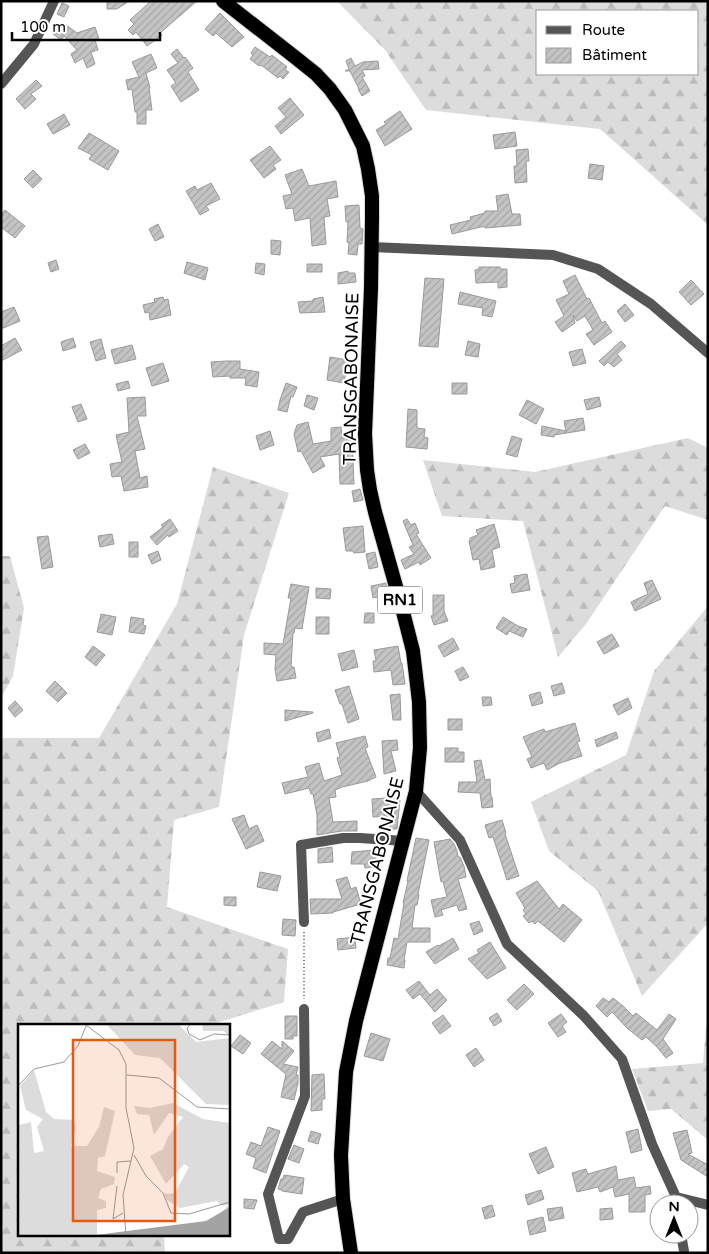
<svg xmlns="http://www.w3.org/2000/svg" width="709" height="1254" font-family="'Varela Round',sans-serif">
<defs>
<pattern id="forest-firs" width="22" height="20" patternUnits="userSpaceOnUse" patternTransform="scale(1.25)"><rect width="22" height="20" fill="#dcdcdc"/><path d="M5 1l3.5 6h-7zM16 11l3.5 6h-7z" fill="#bbb"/></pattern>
<pattern id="building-hatch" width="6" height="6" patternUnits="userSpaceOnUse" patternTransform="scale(1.25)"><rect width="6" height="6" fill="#c4c4c4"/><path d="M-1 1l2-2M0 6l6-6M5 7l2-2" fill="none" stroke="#a7a7a7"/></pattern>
</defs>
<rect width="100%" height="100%" fill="#fff"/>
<!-- forest -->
<path fill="url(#forest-firs)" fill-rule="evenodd" d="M337 1H708V225L600 129 426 110 385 50ZM538 11H698V74H538Z
M688 438 708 448V520L665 506 586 624 558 657 523 521 442 516 423 460 535 472Z
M213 467 289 493 244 635 219 807 174 820 167 907 288 949 284 1002 210 1025H19V1235H164L165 1253H1V738H99L177 604Z
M1 556H10L24 608 13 676 1 698Z
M708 606V923L642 996 598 891 549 851 531 802 626 755 654 671Z
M708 1024V1140L671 1109 648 1111 632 1069 703 1063 706 1027Z"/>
<!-- building -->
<path fill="url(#building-hatch)" stroke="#999" d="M107 1H129L117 9H107Z
M151 1H197L160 33 162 35 147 46 136 32 133 35 128 30 134 24 130 20Z
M62 3 69 6 64 17 57 14Z
M220 13 244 37 232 47 216 33 213 36 205 29Z
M62 22 77 33 95 27 99 39 95 40 98 50 91 52 95 64 87 68 83 58 75 63 71 54 77 50 64 36 61 40 53 34Z
M255 47 270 57 272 55 287 67 285 70 289 72 283 79 280 76 278 78 261 65 259 66 250 59 253 55 251 53Z
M177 49 184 58 185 57 193 68 188 72 199 90 181 102 171 86 176 83 167 70 178 63 171 54Z
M151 54 157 68 146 73 150 88H149L152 110H146V124H137V112H135L132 89 128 90 126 80 139 77 132 62Z
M351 58 355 66 363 62 378 61 379 69 362 70 365 76 362 77 370 91 362 96 358 89H359L350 71H345L349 69 346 61Z
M36 80 42 86 31 94 36 99 25 109 16 99Z
M290 98 304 115 281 134 275 126 286 117 278 108Z
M400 111 412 129 385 146 376 130 386 124 384 122Z
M64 114 70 125 53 134 47 124Z
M515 132 517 146 495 149 493 135Z
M89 133 119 151 108 170 89 159 92 155 78 148Z
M270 146 281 160 273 165 276 169 264 178 250 160Z
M528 149 529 161H526L527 182 515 183 514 166H517L516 150Z
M590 164 604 166 602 180 588 178Z
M302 169 309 186 336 181 338 197 327 199 330 216 324 217 326 244 312 246 310 218 295 221 293 208 286 209 283 196 292 194 285 175Z
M33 170 42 179 33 188 24 179Z
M211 183 220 199 206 206 209 210 200 215 186 191 195 186 197 190Z
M508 194 512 214H520L521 225 485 228V226L452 234 450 225 471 220 470 217 485 213V211H498L496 196Z
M359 205 360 228 363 229 362 244H358L357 255 348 254 349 243 347 242 348 222H346L345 206Z
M5 210 25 226 15 238 1 227V215Z
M158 224 164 237 155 241 149 229Z
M271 240 281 241 280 255 271 254Z
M56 260 59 269 51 272 48 263Z
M187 262 208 268 205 280 184 273Z
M256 263 265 264 264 275 255 273Z
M307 264H322V272H307Z
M479 267H500V269H507V287L498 288V282L476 283 475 270 479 269Z
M348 271V273H355L356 282 338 284V273Z
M575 275 587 299 589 298 602 323 605 321 612 332 594 345 586 334 593 330 585 316 577 321 573 315 575 323 562 332 555 322 564 316 556 300 569 294 563 281Z
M425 278 444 279 438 347 419 346Z
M691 280 704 294 691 305 679 292Z
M460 292 496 301 492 317 482 315 483 308 458 304Z
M163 297 164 300 168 299 171 315 150 320 149 312 145 313 143 305 155 302 154 299Z
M323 297 325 312 300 313 298 302 313 301V299Z
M625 304 634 315 625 322 617 311Z
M14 307 20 321 1 329V312Z
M15 338 22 350 1 361V346Z
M73 338 76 347 63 351 61 342Z
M101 339 106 358 96 361 90 342Z
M468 341 480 344 478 357 465 355Z
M621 341 626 346 617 354 622 360 614 367 608 362 604 366 599 361Z
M132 345 136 359 115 364 111 350Z
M582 349 586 363 573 366 569 352Z
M330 357 348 360 344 383 327 380Z
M227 361H240V369L259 372 257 387 245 385 246 378H230V376L213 377 211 362Z
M163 363 169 381 152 386 146 368Z
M128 381 130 388 118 391 116 384Z
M286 383 297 387 293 397 291 396 287 412 278 410 280 400Z
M452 383H467V394H452Z
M307 395 318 398 314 410 304 406Z
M145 397 146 416H137L145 449 135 451 140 478 147 476 148 487 124 491 121 476 112 477 110 464 122 462 116 435 129 432 127 398Z
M599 397 601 406 587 410 584 400Z
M527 400 544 409 536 424 519 415Z
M81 404 87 419 78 422 72 407Z
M408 409 417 410V428L425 429 424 437 428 438 427 449 406 447Z
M583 418 585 430 554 435V437L541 435 542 426 566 431 564 421Z
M308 422 313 444 331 441V428L341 427 342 438 352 437 354 484H340L339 454 320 457 325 466 313 473 301 451 298 452 294 434 297 425Z
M270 431 274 445 260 450 256 436Z
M512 436 522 439 517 457 506 454Z
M85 444 90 453 78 459 73 450Z
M360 489 363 500 354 502 352 491Z
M170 519 178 531 169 537 168 535 157 545 150 537 163 527 161 525Z
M407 519 411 525 415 523 419 533 416 534 431 558 420 565 419 562 405 569 401 560 414 554 409 547 413 545 403 521Z
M494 524 500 547 492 550 495 567 481 570 479 559 473 560 469 541 470 540V538L478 535 476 530Z
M363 526 365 552 354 553 353 551H346L343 528Z
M112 534 114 544 100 547 98 536Z
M48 536 53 567 42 569 37 537Z
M129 542H138V557H129Z
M158 551 161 560 152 564 148 555Z
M375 552 378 567 369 569 366 554Z
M527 574 530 590 512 593 510 584 515 583 514 576Z
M652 580 661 599 635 611 631 602 648 594 644 583Z
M386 583 387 591 381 592 382 596 373 598 371 586Z
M291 584 309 587 302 629 295 628 294 633H293L291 667H294L296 678 277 681 275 669 276 655 264 654V643L283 644 291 598H288Z
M316 588 331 589 330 599 316 598Z
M433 595H444V611L448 621 434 625 431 616 433 615Z
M365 613H374V623H364Z
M101 614 116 617 112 635 97 632Z
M131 617 144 619 143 625 146 626 144 634 129 632Z
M316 617H329V634H316Z
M503 617 518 626 527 629 523 637 509 631 507 635 496 628Z
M612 634 619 646 604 654 597 642Z
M453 638 459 649 444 657 438 646Z
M93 646 105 655 96 666 85 657Z
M398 646 401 663H402L405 684 393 685 391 670 374 672 373 661H376L374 650Z
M354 650 358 667 342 671 338 654Z
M463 667 469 677 460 681 455 671Z
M55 681 67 693 58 702 46 691Z
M562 683 565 693 554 696 551 686Z
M349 686 359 719 348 723 342 704H340L335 690Z
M540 692 543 703 532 706 529 695Z
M400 694 401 720H393L390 695Z
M482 697H491L492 705 483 706Z
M628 698 632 708 618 715 613 705Z
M15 701 23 710 15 717 8 708Z
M285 710 313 712V713L285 721Z
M448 719H462V730H448Z
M575 723 580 741 577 742 582 756 560 763 547 770 544 763 531 768 527 759 532 757 523 737 544 729 545 732Z
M329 729 331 738 318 742 316 733Z
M616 732 618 738 597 747 595 740Z
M365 736 368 747 365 748 376 777 368 781 342 787 335 790 336 797 329 798 333 822 357 821V831H342L317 835V815L313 794H311L309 788 285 794 282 783 308 777 305 767 319 763 324 781 342 775 337 758 340 757 336 743Z
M397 740 398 750 391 751 396 771 384 774 382 741Z
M445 748H458V752H464V762H445Z
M481 760 485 780 490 779 491 797H492L493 807 482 808 480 793 458 792 459 782H477L474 761Z
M385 798 386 800 385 798 400 800 397 829H390V816L373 817 372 799Z
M244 815 249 829 257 825 264 841 246 849 232 819Z
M502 820 506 833 505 834 519 876 507 880 493 837 489 838 485 825Z
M416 838 429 840 418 894 419 895 417 905H415L412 928H430V942H407L404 960H405L404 968 387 965 388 958H390L394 938 398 939 404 903H403L408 881H407Z
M450 839 454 844 457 851 458 857H460L464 866 466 877 458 879 467 909 459 911 457 905 441 910 443 915 435 917 431 900 447 897 443 881 441 882 434 842Z
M332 847 333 862 318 863V849Z
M375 850 377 866 365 868 364 864H351L352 852Z
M260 872 281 876 277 891 257 887Z
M347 877 351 889 356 887 361 904 333 912V913L311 914 310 899H342L336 880Z
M537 881 559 909 563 904 582 920 564 942 538 921 535 924 532 921 529 923 523 916 526 914 523 910 525 908 516 893Z
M224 897H236V906L224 905Z
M283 919 296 920 295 936 282 935Z
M479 921 483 931 474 935 470 924Z
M355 937 356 948 338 950 337 939Z
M453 938 459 949 435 964 426 952 438 945 439 946Z
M490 942 506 968 487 979 468 959 479 953 477 950Z
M419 981 430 995 437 989 447 1000 435 1012 420 994 413 999 406 990Z
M524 984 534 994 517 1010 507 1000Z
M603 998 609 1002 613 998 623 1006 633 1016 636 1013 657 1030 669 1014 676 1019 663 1039 673 1053 666 1058 657 1047 646 1037 642 1040 627 1028 612 1012 607 1017 596 1006Z
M497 1013 502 1021 494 1026 489 1018Z
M561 1014 567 1022 562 1026 566 1032 558 1037 548 1023Z
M443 1015 451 1026 440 1034 432 1023Z
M285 1016H297V1036H293V1039H285Z
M371 1033 390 1039 383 1061 364 1056Z
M240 1035 251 1043 243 1054 231 1046Z
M272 1041 282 1049V1041L294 1051 283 1064 298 1067 296 1075H298V1083L294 1100 281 1097 286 1074 261 1054Z
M476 1048 484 1060 474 1067 466 1055Z
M324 1074 325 1099H322V1110L311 1111 312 1075Z
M268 1127 280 1131 266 1173 253 1168 256 1158 246 1154 251 1142 261 1146Z
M638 1129 642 1150 631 1153 626 1132Z
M687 1130 692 1153 688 1154 708 1165V1177L681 1160 673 1133Z
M311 1131 321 1134 318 1144 308 1141Z
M294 1145 304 1149 299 1163 288 1159Z
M546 1147 554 1167 538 1174 529 1154Z
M616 1166 618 1180 634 1177 636 1188 650 1186 651 1194 645 1195V1212H629V1194L615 1197 613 1187 600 1192 598 1187 577 1192 572 1173 586 1169 588 1174Z
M284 1175 304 1178 302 1194 282 1191V1190L278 1189 281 1179H283Z
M541 1190 544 1199 528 1205 525 1195Z
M244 1199 257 1200 254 1209 244 1208Z
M492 1205 495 1216 485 1219 482 1208Z
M562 1207 564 1218 549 1221 547 1209Z
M612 1208 613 1219 600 1220V1209Z
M543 1217 546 1231 530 1235 527 1221Z"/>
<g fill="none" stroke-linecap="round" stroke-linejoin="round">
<defs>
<path id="trunk" d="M223 1 296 58 316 74 330 89 345 110 363 146 368 169 372 196V219L371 288 365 434 367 470 370 490 375 512 402 608 413 651 419 702 420 748 416 791 356 1021 346 1072 341 1155 342 1178 343 1199 351 1253"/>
</defs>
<!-- trunk casing -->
<use href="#trunk" stroke="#dbdbdb" stroke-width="16"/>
<!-- path -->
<path stroke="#777" stroke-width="2" stroke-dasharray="1 2.5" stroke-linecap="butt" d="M304 932V999"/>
<!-- minor -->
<path stroke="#555" stroke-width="10" d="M1 84 34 44 54 1
M304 922 301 845 343 838H360L404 841
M304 1009 305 1096 268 1194 279 1239H288L303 1212 343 1199"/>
<!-- tertiary -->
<path stroke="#555" stroke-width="10" d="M372 247 553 255 598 269 651 304 708 353
M416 791 460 840 507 944 584 1016 622 1059 652 1144 676 1197 708 1205
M681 1234 684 1251"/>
<!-- trunk -->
<use href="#trunk" stroke="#000" stroke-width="14"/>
</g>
<g text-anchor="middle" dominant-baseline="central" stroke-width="4" stroke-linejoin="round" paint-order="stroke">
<!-- shield labels -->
<rect fill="#fff" stroke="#4c4c4c" stroke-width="1" x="377.5" y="586.5" width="45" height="27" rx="4"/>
<g font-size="16" font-weight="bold" fill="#000">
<text x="400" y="600">RN1</text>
</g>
<!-- street labels -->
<g font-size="18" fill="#000" stroke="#fff">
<text transform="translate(351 379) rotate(-89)">TRANSGABONAISE</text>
<text transform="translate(377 861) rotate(-76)">TRANSGABONAISE</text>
</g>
</g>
<!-- overview -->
<g transform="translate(18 1024)">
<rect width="212" height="212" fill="#fff"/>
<path d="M89 1H161L178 18 212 14 206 7H185L184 1H212V81L188 80 142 34 117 31ZM16 46 28 88 36 95 56 96 58 104 53 122H69L81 103 86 83 97 87 87 132 80 134 79 147 97 153 96 160 83 165 80 174 88 177V184L79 186V211L0 212 1 101 13 98 16 129 26 127 19 103 25 95 8 86 2 62ZM155 79 185 95 212 99V184L203 189 210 181 203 182 199 177 162 184 149 176 146 170 157 169 171 143 166 140 148 160 132 132 145 125 150 113 165 93 151 89 136 111 131 91 119 90 116 82 132 84Z" fill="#dcdcdc"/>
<path d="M212 183V212H70L188 197Z" fill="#a3a3a3"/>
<path fill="none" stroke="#999" stroke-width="1" d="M68 1 101 26 108 40V84L116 124 105 171 108 212M172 1 169 4 171 10 182 16 196 10 212 11M109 51 141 54 179 83 212 85M0 62 16 45 46 38 60 22 68 2M116 131 128 152 145 169 153 189 171 190 212 178M99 149V138L113 137M99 162 95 195 105 189"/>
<path fill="#e8590c" fill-opacity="0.15" stroke="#e8590c" stroke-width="2.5" d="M55 16H157V197H55Z"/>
<rect width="212" height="212" fill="none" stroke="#000" stroke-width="2.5"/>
</g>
<!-- border -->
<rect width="709" height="1254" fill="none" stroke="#000000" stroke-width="5"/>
<!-- legend -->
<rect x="536" y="10" width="162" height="65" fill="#ffffff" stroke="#999999"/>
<rect x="546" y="26" width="25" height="8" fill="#555555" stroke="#999999"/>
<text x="582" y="35" font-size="15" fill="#000000">Route</text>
<rect x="546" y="48" width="25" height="15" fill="url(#building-hatch)" stroke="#999999"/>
<text x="582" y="60" font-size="15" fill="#000000">Bâtiment</text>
<!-- north arrow -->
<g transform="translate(674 1219)"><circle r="24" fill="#ffffff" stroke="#999999"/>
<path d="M0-4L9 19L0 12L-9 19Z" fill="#000000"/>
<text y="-8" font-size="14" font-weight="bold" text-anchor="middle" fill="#000000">N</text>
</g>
<!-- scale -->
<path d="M12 32v8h148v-8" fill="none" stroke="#000000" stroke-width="2.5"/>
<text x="20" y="32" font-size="15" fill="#000000" stroke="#ffffff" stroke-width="4" paint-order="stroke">100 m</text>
</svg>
